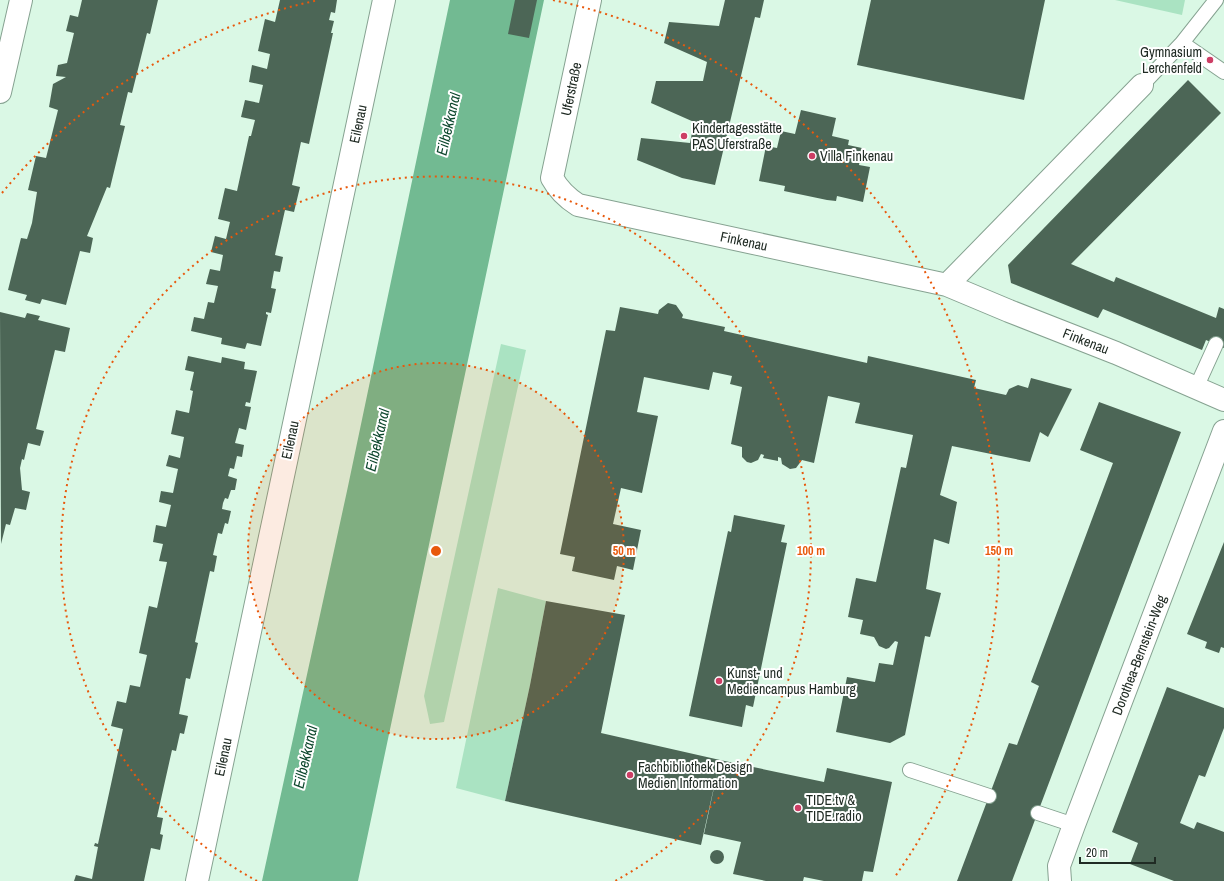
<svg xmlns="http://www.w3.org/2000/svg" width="1224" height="881" font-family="'Archivo Narrow',sans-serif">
<rect width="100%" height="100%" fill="#daf8e5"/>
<!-- green -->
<path fill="#aae3c2" d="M1115 0H1185L1182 15Z
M501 344 526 350 444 722 430 724 424 696Z
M498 588 546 601 530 685 505 801 456 788Z"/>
<!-- water -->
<path fill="#72ba92" d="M450 0H544L358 881H262L347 491Z"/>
<!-- building -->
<path fill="#4c6656" d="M82 0H158L150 34 147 33 132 93 128 92 120 125 125 126 110 188 107 187 87 236 93 238 90 253 80 251 66 305 42 299 40 304 25 300 27 295 8 290 21 238 27 239 32 223 37 192 28 190 36 156 46 158 58 110 49 107 53 84 66 77 56 76 58 65 67 63 74 33 66 31 70 15 78 17Z
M280 0H337L335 13 331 12 329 20 334 21 331 33H333L309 144 301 142 292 185 300 187 294 212 285 210 276 250 275 255 283 257 280 272 274 271 272 282 271 288 276 289 271 313 266 312V314L268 315 261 346 247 343 245 349 221 344 222 338 191 331 194 317 204 319 208 302 214 303 218 286 206 284 210 269 220 271 223 255 211 252 215 236 226 239 230 222 218 219 225 188 237 191 249 136H251L255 120 241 117 245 100 259 103 263 85 249 82 252 65 267 69 270 54 258 51 265 19 275 22Z
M515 0H537L529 38 508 34Z
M725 0H764L760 18 755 17 715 185 682 178 637 160 641 138 690 143 694 122 651 103 656 81H703L707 62 664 43 669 22 719 26Z
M871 0H1045L1024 100 857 65Z
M1188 80 1221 113 1071 264 1114 282 1116 277 1216 318 1219 307 1224 309V348L1206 340 1202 350 1103 309 1098 318 1011 283 1008 265Z
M801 110 836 118 832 136 849 140 848 145 862 148 859 165 870 167 863 202 837 196 836 201 827 200 784 191 785 186 759 181 766 146 777 148 781 131 795 134Z
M668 303 676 305 683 315 682 318 725 327 724 331 867 363 868 356 976 380 974 388 1006 395 1009 389 1018 385 1028 388 1031 378 1072 389 1048 437 1040 432 1030 462 952 446 940 495 957 502 949 544 934 539 926 589 941 593 930 637 925 636 905 735 890 743 836 732 847 677 875 682 879 663 893 665 898 642 895 641 889 648 886 649 879 646 874 637 860 634 863 620 848 617 856 578 876 582 901 467 906 468 913 435 855 423 860 403 828 396 814 463 802 460 796 468 790 469 782 464 781 458 778 457V461L763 458 764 455 761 454 758 460 751 463 747 462 742 457V447L731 444 742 387 730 384 732 376 713 372 709 390 644 377 637 412 658 416 642 493 621 488 613 524 641 530 633 570 617 566 614 580 572 571 575 557 560 554 606 330 615 331 620 307 658 314 659 310Z
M0 312 25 318 27 313 40 316 38 320 70 328 65 352 55 350 36 429 44 431 40 446 28 443 24 460 22 459 20 468 22 490 30 492 26 510 15 508 10 525 6 524 1 544Z
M188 356 221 363 222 357 245 362 244 369 257 371 250 403 246 402 245 406 251 407 246 430 239 428 235 443 244 445 242 457 237 456 234 469 230 468 228 476 237 479 235 490H231L228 499 225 498 223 503 222 509 231 511 228 524 225 523 222 534 218 533 213 555 217 556 214 572 210 571 195 642 198 643 190 679 186 678 179 714 188 716 184 734 180 733 176 751 172 750 157 817 163 818 160 834 163 835 160 850 151 848 144 881H74L76 875 92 879 98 847 94 846 95 843 98 844 123 729 111 726 117 701 126 703 130 685 140 687 147 655 139 653 149 606 157 608 167 562 159 561 163 544 153 542 156 525 166 527 171 505 159 502 161 491 173 493 178 469 166 466 169 455 180 458 184 437 171 434 176 410 189 413 193 391 190 390 194 372 185 370Z
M1099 402 1181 432 1012 881H957L1009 743 1017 745 1039 686 1031 682 1113 463 1080 450Z
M734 515 785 525 781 542 787 543 753 707 746 705 742 727 689 716 728 531 731 532Z
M1224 542V648L1221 647 1219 653 1205 648 1207 642 1187 634Z
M546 601 625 615 601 733 720 760 701 845 505 801 530 685Z
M1167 687 1224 708V728L1205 777 1199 775 1180 823 1194 829 1197 822 1224 832V881H1174L1130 864 1138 843 1112 832Z
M720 760 824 782 827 768 892 782 873 872 864 871 862 881H824L804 877 803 881H766L733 874 741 842 704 834Z
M710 857a7 7 0 1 1 14 0a7 7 0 1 1-14 0Z"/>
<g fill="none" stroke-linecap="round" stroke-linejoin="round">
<defs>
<path id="lane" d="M1182 43 1216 0
M1142 85 1182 43 1224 72
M1196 388 1216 344
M910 770 989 796
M1038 813 1074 825"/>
<path id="street" d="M590 0 552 178C558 189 567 198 578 205L947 285 1009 311 1116 353 1224 400
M0 92 21 0
M947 285 1142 85
M1060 881 1059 866 1074 825 1224 431"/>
<path id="secondary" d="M197 881 384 0"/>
</defs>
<!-- lane casing -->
<use href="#lane" stroke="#86a291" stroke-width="16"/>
<!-- street casing -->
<use href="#street" stroke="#86a291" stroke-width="24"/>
<!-- secondary casing -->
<use href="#secondary" stroke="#86a291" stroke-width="24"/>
<!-- lane -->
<use href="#lane" stroke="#fff" stroke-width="14"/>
<!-- street -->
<use href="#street" stroke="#fff" stroke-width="22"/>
<!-- secondary -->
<use href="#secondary" stroke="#fff" stroke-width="22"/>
</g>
<!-- distance rings -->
<circle cx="436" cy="551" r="188" fill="#e8590c" fill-opacity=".12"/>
<g fill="none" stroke="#e8590c" stroke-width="2" stroke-dasharray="2 4">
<circle cx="436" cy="551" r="188"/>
<path d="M257 881A375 375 0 1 1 615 881"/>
<path d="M2 193A563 563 0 0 1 319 0M553 0A563 563 0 0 1 894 878"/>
</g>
<!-- markers -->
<g fill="#cd3e65" stroke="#fff" stroke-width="1.5">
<circle cx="1210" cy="60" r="4"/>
<circle cx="684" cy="136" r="4"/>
<circle cx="812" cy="156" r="4"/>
<circle cx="719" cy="681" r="4"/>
<circle cx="630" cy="775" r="4"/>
<circle cx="798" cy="808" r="4"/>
</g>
<g text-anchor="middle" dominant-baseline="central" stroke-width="4" stroke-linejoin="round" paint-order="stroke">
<!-- poi labels -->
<g font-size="14" fill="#202b24" stroke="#fff" text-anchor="start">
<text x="1202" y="52" text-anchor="end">Gymnasium<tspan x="1202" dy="16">Lerchenfeld</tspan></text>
<text x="692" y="128">Kindertagesstätte<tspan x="692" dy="16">PAS Uferstraße</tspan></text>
<text x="820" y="156">Villa Finkenau</text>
<text x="727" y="673">Kunst- und<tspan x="727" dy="16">Mediencampus Hamburg</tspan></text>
<text x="638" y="767">Fachbibliothek Design<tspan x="638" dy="16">Medien Information</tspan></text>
<text x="806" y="800">TIDE.tv &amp;<tspan x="806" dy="16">TIDE.radio</tspan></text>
</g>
<!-- street labels -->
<g font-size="14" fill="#202b24" stroke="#fff">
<text transform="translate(571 89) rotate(-78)">Uferstraße</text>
<text transform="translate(358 124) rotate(-78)">Eilenau</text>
<text transform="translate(744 241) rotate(12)">Finkenau</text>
<text transform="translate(1086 341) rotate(21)">Finkenau</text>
<text transform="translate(290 440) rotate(-78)">Eilenau</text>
<text transform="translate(1139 655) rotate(-69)">Dorothea-Bernstein-Weg</text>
<text transform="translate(223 757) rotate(-78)">Eilenau</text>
</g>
<!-- water labels -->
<g font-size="15" font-style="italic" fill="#0d472d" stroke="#fff">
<text transform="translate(448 124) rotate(-77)">Eilbekkanal</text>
<text transform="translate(377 440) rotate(-77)">Eilbekkanal</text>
<text transform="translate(305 757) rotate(-77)">Eilbekkanal</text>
</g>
</g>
<circle cx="436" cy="551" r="6" fill="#e8590c" stroke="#fff" stroke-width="2"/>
<g font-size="12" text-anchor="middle" font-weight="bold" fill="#e8590c" stroke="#fff" stroke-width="4" stroke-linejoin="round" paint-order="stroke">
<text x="624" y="555">50 m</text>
<text x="811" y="555">100 m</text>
<text x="999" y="555">150 m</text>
</g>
<!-- scale -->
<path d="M1080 857v6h75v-6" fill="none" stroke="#202b24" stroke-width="2"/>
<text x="1086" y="857" font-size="12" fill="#202b24" stroke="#ffffff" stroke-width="3" paint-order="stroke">20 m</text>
</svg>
